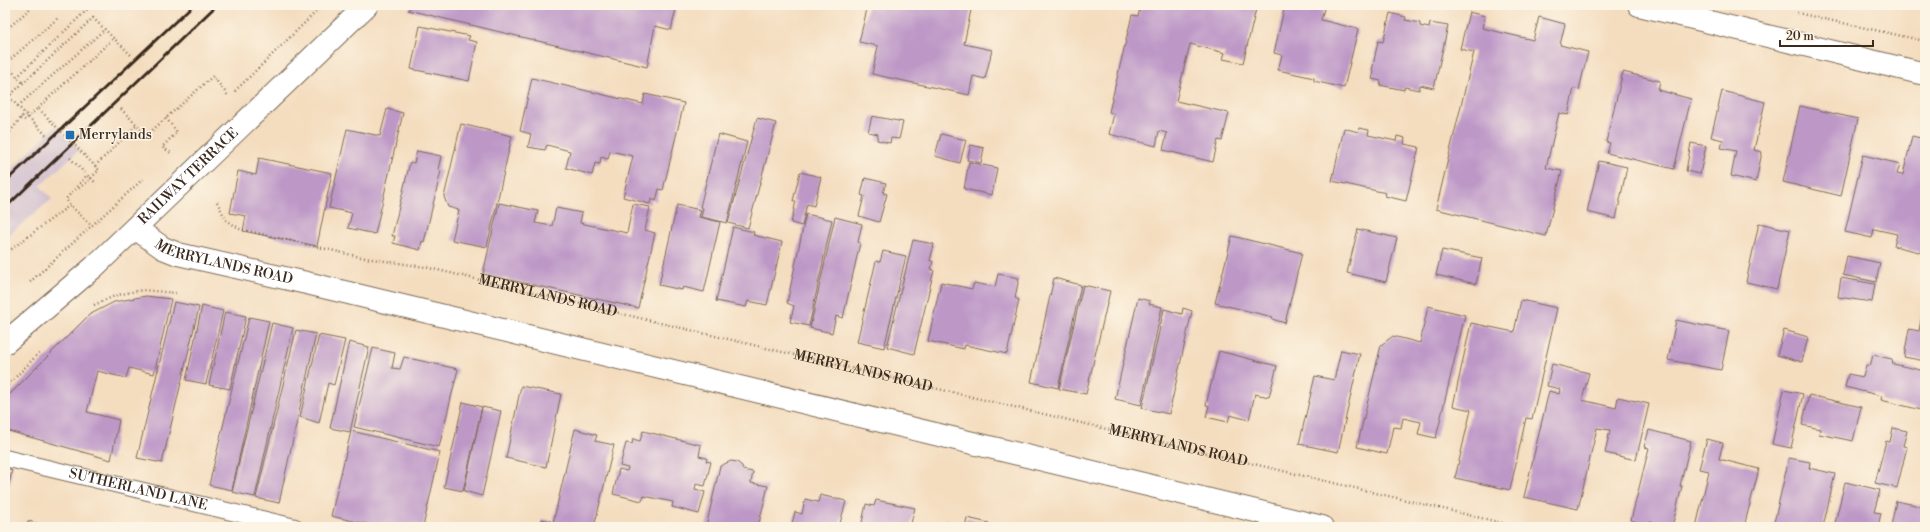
<svg xmlns="http://www.w3.org/2000/svg" width="1930" height="532" font-family="'Libre Bodoni',serif">
<rect width="100%" height="100%" fill="#fcf5e5"/>
<filter id="ink" filterUnits="userSpaceOnUse"><feTurbulence type="fractalNoise" baseFrequency=".025" numOctaves="2"/><feDisplacementMap in="SourceGraphic" scale="8" xChannelSelector="R" yChannelSelector="G"/><feConvolveMatrix kernelMatrix="1 2 1 2 8 2 1 2 1" color-interpolation-filters="sRGB"/></filter>
<filter id="wash" filterUnits="userSpaceOnUse"><feTurbulence type="fractalNoise" baseFrequency=".012" numOctaves="4" result="noise"/><feDisplacementMap in="SourceGraphic" scale="16" xChannelSelector="R" yChannelSelector="G"/><feGaussianBlur stdDeviation="0.9" result="paint"/><feColorMatrix in="noise" values="0 0 0 0 0 0 0 0 0 0 0 0 0 0 0 0 0 1.4 0 .05"/><feComposite in="paint" operator="in"/></filter>
<g filter="url(#wash)">
<rect width="100%" height="100%" fill="#f4ddbf"/>
<!-- industrial -->
<path fill="#cfbdce" d="M56 126 79 150 40 186 52 199 5 238V166L10 170Z"/>
<g id="blocks">
<!-- building -->
<path fill="#bd98c7" d="M414 5H677L671 30 655 26 647 67 408 10Z
M868 5H972L964 44 992 50 985 79 973 76 969 95 872 74 878 46 859 42Z
M1141 5H1257L1243 63 1223 59 1225 53 1190 44 1176 101 1229 113 1222 141 1218 140 1213 162 1163 150 1167 133 1159 131 1156 146 1109 134 1114 114 1109 112 1132 15 1138 16Z
M1285 5H1325L1321 20 1358 29 1344 88 1314 81V78L1278 70 1282 55 1274 53Z
M1913 5H1925V10L1913 7Z
M1469 12 1485 16 1482 28 1533 40 1539 17 1565 24 1560 45 1588 52 1579 90 1574 88 1568 115 1559 113 1546 168 1562 171 1546 236 1436 209 1474 52 1460 49Z
M1390 13 1406 17 1405 20 1420 23V26L1429 28 1430 23 1448 26 1434 88 1420 85 1419 90 1405 87 1404 90 1380 85 1381 81 1372 79 1374 72 1372 71 1378 41 1383 42Z
M420 26 470 36 468 40 477 42 469 81 411 69Z
M1623 72 1660 81 1658 90 1691 99 1674 169 1607 153 1610 143 1606 142Z
M532 78 643 104 645 94 684 103 663 190 659 189 656 201 651 199 650 204 623 197 633 156 610 151 608 159 601 157 600 164 595 163 592 175 566 168 570 151 547 145 545 150 528 147 531 134 520 131Z
M1722 91 1765 102 1754 150 1762 152 1756 182 1731 176 1736 151 1721 148 1723 140 1711 137Z
M1800 106 1858 119 1841 196 1783 182Z
M387 109 403 113 375 234 348 228 352 213 329 208 347 129 380 136Z
M872 116 903 122 899 139 891 138 890 143 877 140 878 134 868 132Z
M757 118 776 123 748 228 728 223Z
M461 124 512 136 487 247 452 240 459 210 448 207 444 197Z
M1344 128 1358 132 1359 128 1369 130 1368 135 1396 141 1397 136 1405 138 1404 144 1419 147 1406 201 1385 196 1386 193 1332 181Z
M718 134 747 142 727 223 701 217 703 208 700 207Z
M941 134 966 140 960 163 935 156Z
M1912 136 1925 139V246L1923 253 1894 246 1897 234 1874 229 1872 238 1845 232 1863 155 1900 164 1897 174 1903 175Z
M1691 143 1706 146 1700 174 1686 171Z
M971 145 984 148 981 163 967 160Z
M417 151 441 156 438 170 441 171 424 242 422 241 420 250 393 243 395 236H392L410 162 414 163Z
M259 158 332 173 317 246 243 231 246 216 230 213 238 171 256 175Z
M1599 161 1627 167 1616 219 1587 212Z
M969 162 997 168 992 195 964 189Z
M800 172 821 177 814 206 807 204 802 226 791 223 796 201H793Z
M865 178 886 183 883 193 887 194 879 222 859 216 864 196 861 195Z
M499 203 538 211 535 223 552 226 556 208 582 213 580 223 627 233 633 204 650 207 645 230 655 233 638 308 483 274Z
M677 205 701 210 699 217 720 222 704 292 683 287 682 290 659 285Z
M806 214 832 220 809 326 790 322 794 306 787 303Z
M835 217 862 224 858 242 860 243 843 318 836 316 832 333 810 328Z
M1759 223 1790 230 1777 289 1746 282Z
M733 227 754 232 753 235 782 242 767 305 748 301 746 307 716 301Z
M1358 229 1397 238 1386 282 1347 273Z
M1232 236 1302 253 1285 323 1272 319 1273 317 1215 303Z
M913 240 934 244 930 261H933L931 269 934 270 914 354 887 347Z
M1442 250 1482 258 1476 284 1436 275Z
M883 251 906 256 884 348 857 342 876 261 880 262Z
M1847 256 1880 263 1876 282 1843 275Z
M998 274 1019 278 1015 298 1019 300 1007 354 965 345 964 349 928 341 941 282 972 289 974 283 995 287Z
M1054 278 1081 285 1058 388 1031 382Z
M1841 278 1875 284 1872 302 1838 297Z
M1083 285 1110 291 1086 394 1059 389Z
M146 296 171 299 154 374 129 368 126 378 97 371 87 412 119 420 111 460 5 430V399L89 315 114 302Z
M1138 298 1150 301 1149 304 1162 307 1141 405 1115 399Z
M1521 300 1557 308 1532 419 1526 418 1510 490 1455 478 1471 410 1453 406 1471 323 1514 332Z
M174 302 199 307 162 463 137 458Z
M1924 304H1925V361L1904 357 1909 329 1919 331Z
M202 306 223 311 206 384 186 380Z
M1428 306 1465 315 1436 438 1418 434 1421 422 1403 418 1401 428 1393 427 1387 454 1357 447 1381 345 1393 336 1420 343Z
M1183 308 1192 311 1169 414 1142 408 1164 309 1182 314Z
M225 312 246 316 230 389 209 385Z
M249 317 269 321 232 490 209 485Z
M1676 320 1729 331 1721 370 1668 360Z
M272 323 293 328 255 497 232 492Z
M296 330 316 334 279 503 256 498Z
M1784 330 1808 337 1802 362 1777 355Z
M319 335 345 340 334 385 328 383 319 423 300 417Z
M349 342 369 347 350 432 330 428Z
M373 348 395 353 392 368 400 369 404 357 458 369 439 447 354 427Z
M1341 350 1360 354 1338 452 1299 444 1315 376 1334 380Z
M1219 351 1277 366 1269 397 1255 394 1249 420 1230 415 1228 422 1206 417 1209 406 1206 405Z
M1873 355 1892 359 1893 364 1925 371V411L1881 400 1882 396 1845 387 1848 374 1863 377 1866 365 1870 366Z
M1552 364 1589 373 1582 400 1616 408 1618 397 1649 404 1636 460 1605 453 1610 430 1597 428 1578 509 1524 497 1549 391 1559 394 1560 389 1547 386Z
M521 386 561 394 546 467 506 458Z
M1784 390 1803 394 1791 448 1772 444Z
M1809 395 1861 407 1853 441 1819 434 1820 429 1802 425Z
M463 402 482 407 463 491 444 487Z
M482 407 501 411 482 496 464 491Z
M1893 428 1907 431 1903 446 1907 447 1897 488 1875 483 1886 441 1890 442Z
M575 429 597 435 595 441 614 445 594 527H552Z
M1649 430 1691 441 1680 486H1682L1672 527 1650 522 1649 526 1631 520 1649 448 1644 447Z
M351 431 440 452 423 527H379L331 516Z
M643 431 701 445 699 456 707 458 706 461 711 462 705 486 696 484 695 489 705 492 699 514 672 507 673 502 644 496 642 501 613 494 619 469 627 471 628 468 620 466 626 443 632 444 633 439 640 441Z
M1707 439 1723 443 1719 459 1759 469 1744 527H1696L1709 471 1699 469Z
M1789 458 1810 462 1809 468 1835 474 1823 527H1773Z
M731 461 737 462 742 466 743 470 753 472 751 483 768 486 758 527 730 526V527H706L720 466Z
M5 468 12 470 6 500H5Z
M1845 482 1880 490 1874 512 1881 513 1878 527H1834Z
M820 495 846 501 839 527H791L795 512 802 514 805 499 818 502Z
M876 500 915 508 910 527H861L866 504 874 506Z
M1896 501 1925 507V527H1893L1891 526Z
M967 518 989 523 988 527H965Z
M542 519 551 521 550 527H540Z
M28 521 40 524V527H27Z
M946 522 964 526V527H945Z"/>
</g>
</g>
<g filter="url(#ink)">
<use href="#blocks" fill-opacity="0" stroke="#7c6956" stroke-width="1"/>
<g fill="none" stroke-linecap="round" stroke-linejoin="round">
<defs>
<g id="service">
<path id="s2" d="M5 458 295 527"/>
</g>
<path id="minor" d="M1639 5 1925 74"/>
<g id="secondary">
<path id="s3" d="M135 228 163 248 178 254 311 284 1322 527"/>
<path id="s4" d="M5 343 94 267 367 5"/>
</g>
</defs>
<!-- service casing -->
<use href="#service" stroke="#7c6956" stroke-width="18"/>
<!-- minor casing -->
<use href="#minor" stroke="#7c6956" stroke-width="24"/>
<!-- secondary casing -->
<use href="#secondary" stroke="#7c6956" stroke-width="24"/>
<!-- path -->
<g stroke="#7c6956" stroke-width="2.5" stroke-dasharray="1 3" stroke-linecap="butt">
<path d="M1797 13 1925 41"/>
<path d="M5 31 34 5"/>
<path d="M5 64 58 18"/>
<path d="M5 64 24 84"/>
<path d="M17 77 92 5"/>
<path d="M235 91 323 5"/>
<path d="M9 97 46 135"/>
<path d="M5 100 93 18 131 55"/>
<path d="M18 106 105 29"/>
<path d="M38 108 114 38"/>
<path d="M121 109 147 135 213 76 229 97"/>
<path d="M166 118 177 132 162 147 171 153"/>
<path d="M5 124 9 128V133L25 113"/>
<path d="M70 158 87 175"/>
<path d="M95 166 137 125"/>
<path id="s1" d="M217 202 226 220 240 229 365 258 425 267 1519 527"/>
<path d="M70 205 66 199 87 175 96 183"/>
<path d="M5 254 70 205 92 226"/>
<path d="M30 282 143 179"/>
<path d="M94 305 117 295 142 290 176 293"/>
<path d="M5 388 41 351"/>
</g>
<!-- service -->
<use href="#service" stroke="#fff" stroke-width="16"/>
<!-- minor -->
<use href="#minor" stroke="#fff" stroke-width="22"/>
<!-- secondary -->
<use href="#secondary" stroke="#fff" stroke-width="22"/>
<!-- rail -->
<path stroke="#3b2a1e" stroke-width="3" d="M5 182 193 5
M5 208 217 5"/>
<!-- path-bridge -->
<path stroke="#7c6956" stroke-width="2.5" stroke-dasharray="1 3" stroke-linecap="butt" d="M21 117 25 120 38 108 99 170 86 183 76 190"/>
</g>
</g>
<!-- markers -->
<rect fill="#1f6fb2" stroke="#fcf5e5" stroke-width="1.5" x="65" y="130" width="10" height="10" rx="2"/>
<g text-anchor="middle" dominant-baseline="central" stroke-width="3" stroke-linejoin="round" paint-order="stroke">
<!-- poi labels -->
<g font-size="14" fill="#3b2a1e" stroke="#fcf5e5" text-anchor="start">
<text x="79" y="135">Merrylands</text>
</g>
<!-- street labels -->
<g font-size="14" fill="#3b2a1e" stroke="#fcf5e5">
<text stroke="none"><textPath href="#s4" startOffset="248">RAILWAY TERRACE</textPath></text>
<text stroke="none"><textPath href="#s3" startOffset="97">MERRYLANDS ROAD</textPath></text>
<text stroke="none"><textPath href="#s1" startOffset="352">MERRYLANDS ROAD</textPath></text>
<text stroke="none"><textPath href="#s1" startOffset="676">MERRYLANDS ROAD</textPath></text>
<text stroke="none"><textPath href="#s1" startOffset="1000">MERRYLANDS ROAD</textPath></text>
<text stroke="none"><textPath href="#s2" startOffset="137">SUTHERLAND LANE</textPath></text>
</g>
</g>
<!-- margin -->
<rect width="1930" height="532" fill="none" stroke="#fcf5e5" stroke-width="20"/>
<!-- scale -->
<path d="M1780 40v6h93v-6" fill="none" stroke="#3b2a1e" stroke-width="2"/>
<text x="1786" y="40" font-size="12" fill="#3b2a1e" stroke="#fcf5e5" stroke-width="3" paint-order="stroke">20 m</text>
</svg>
